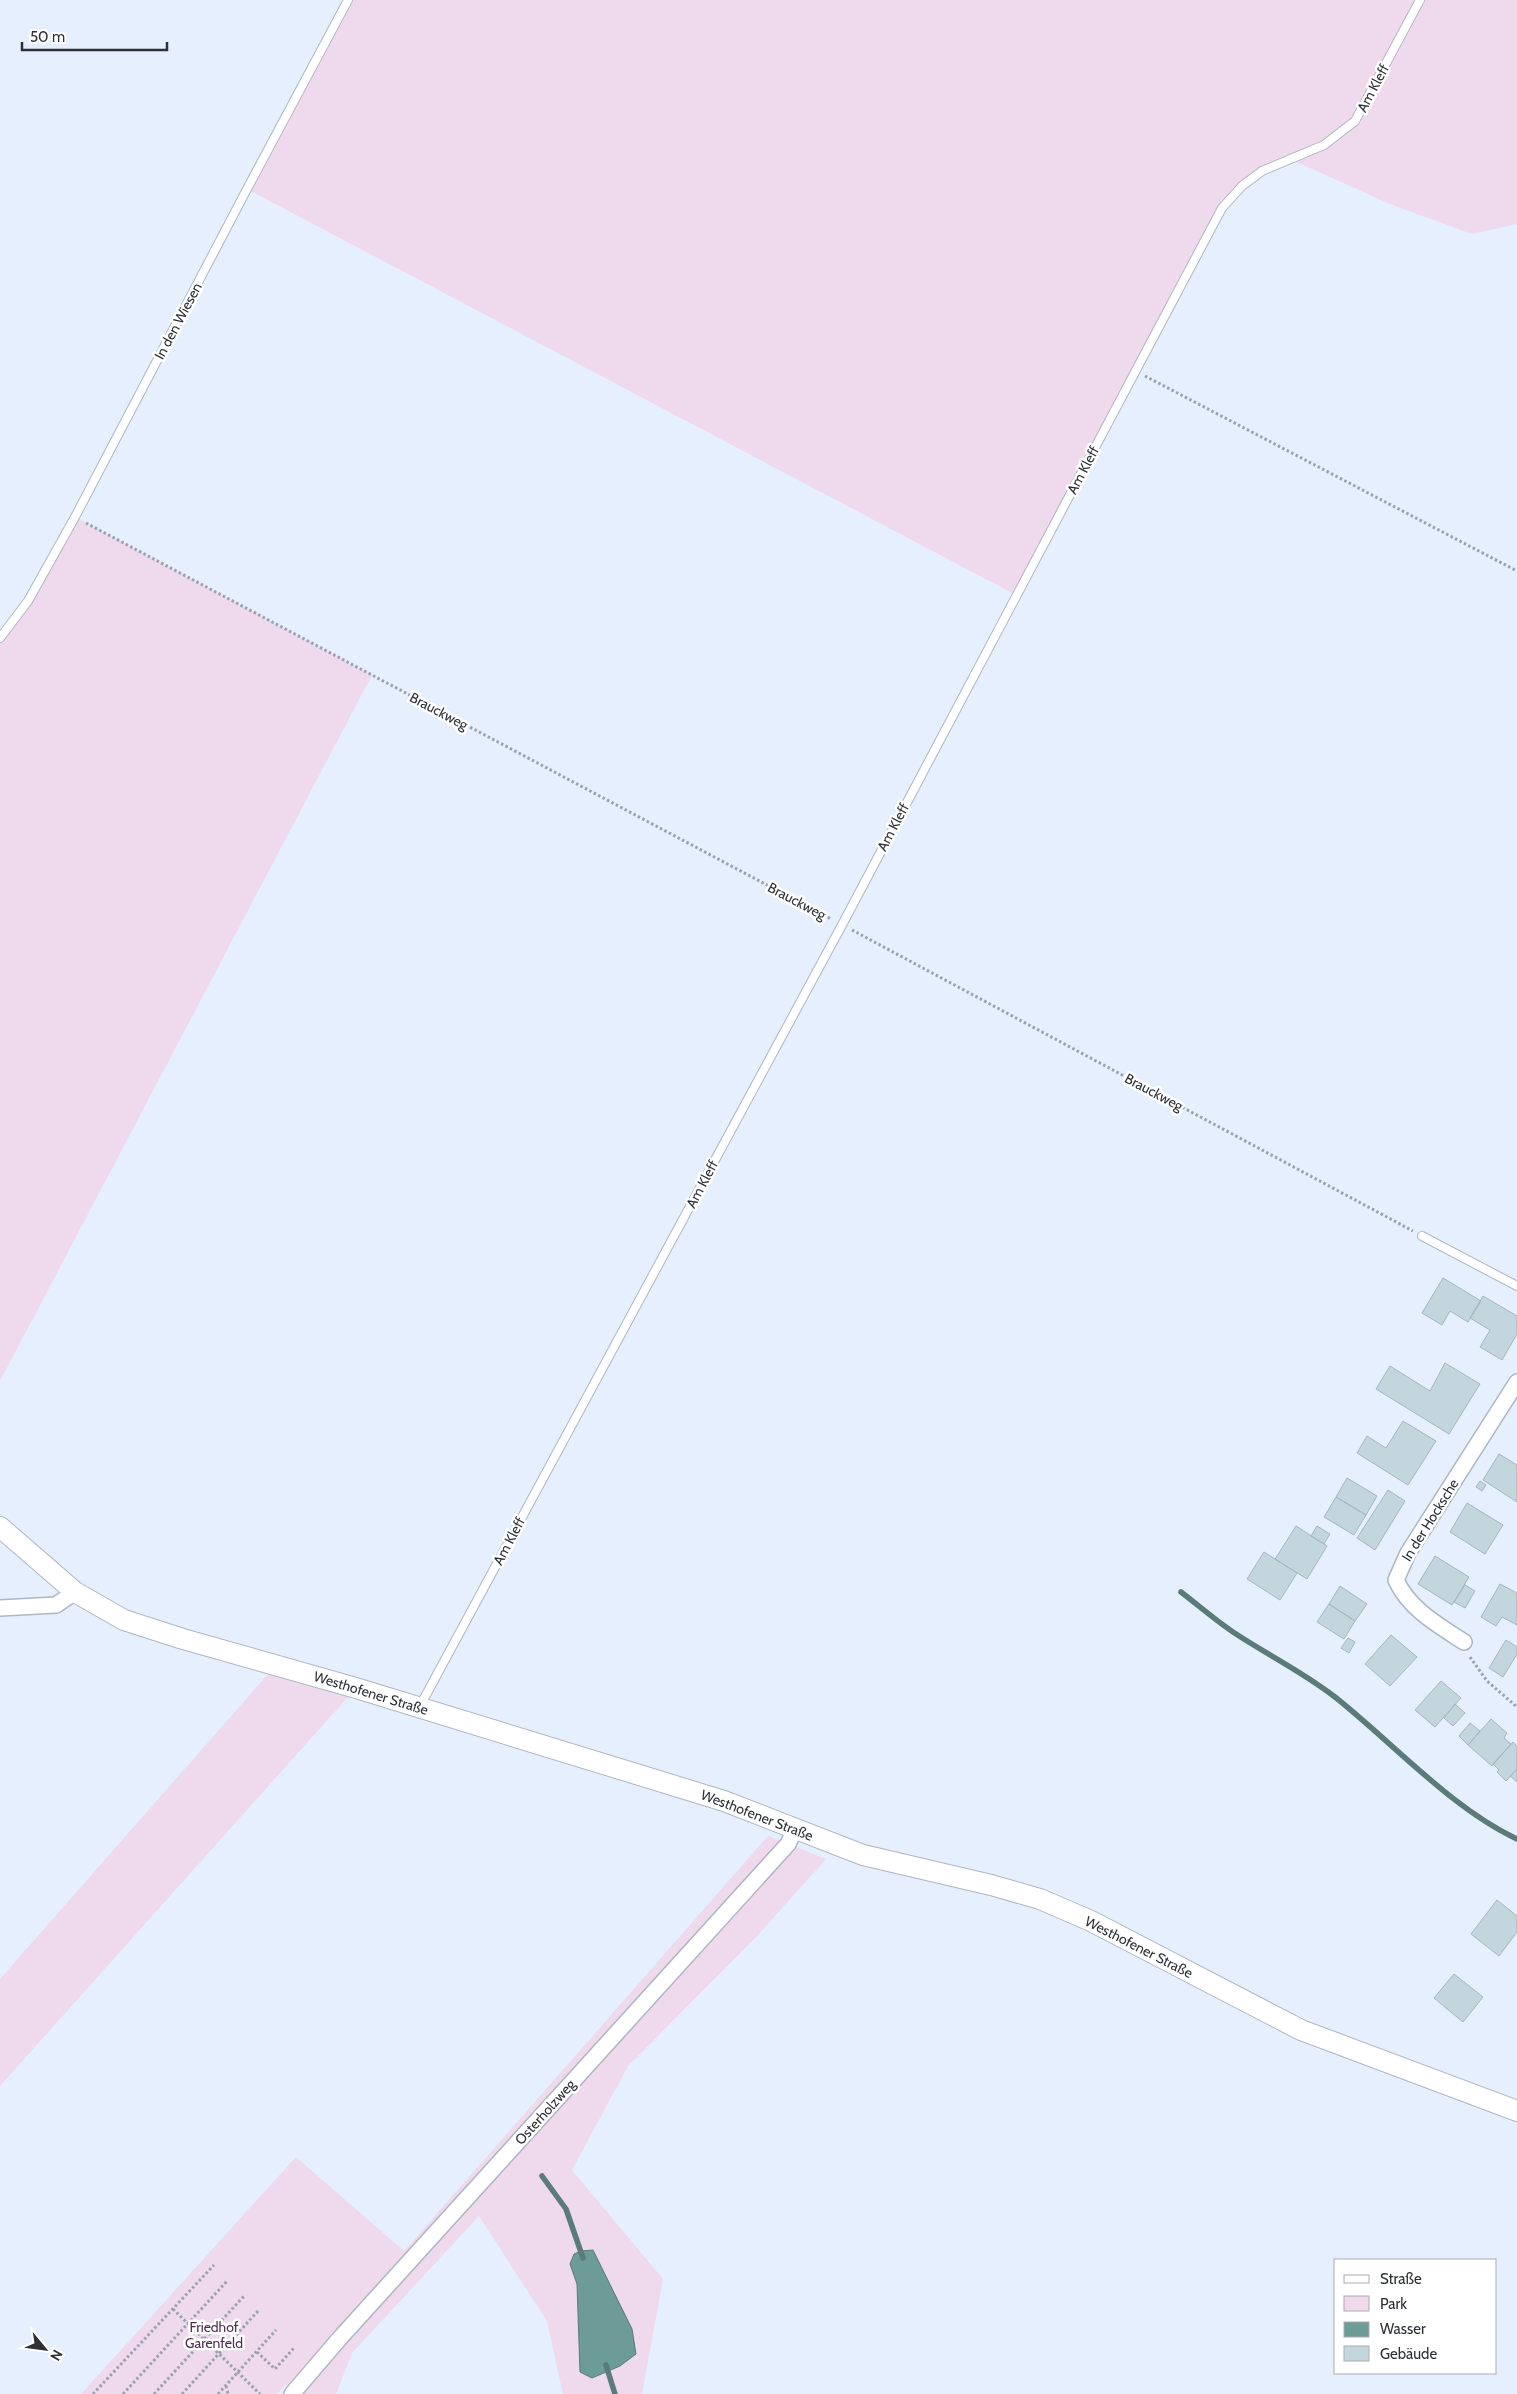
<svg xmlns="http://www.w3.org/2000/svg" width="1517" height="2394" font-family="Cabin,sans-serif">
<rect width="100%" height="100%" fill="#e6effd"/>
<!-- green -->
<path fill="#eed9ed" d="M351 0H1517V224L1472 234 1390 204 1290 159 1262 171 1222 208 1016 595 247 189Z
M75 517 372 675 0 1381V638L28 601Z
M276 1665 356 1688 0 2086V1979Z
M768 1836 826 1859 757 1936 628 2066 572 2170 663 2279 642 2394H563L547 2321 479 2216 352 2353 336 2394H292L294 2391 286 2384 277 2394H81L296 2157 404 2251Z"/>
<!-- water -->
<path fill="#6d9b97" stroke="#5a7b7a" d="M593 2250 632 2329 636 2354 620 2366 592 2378 580 2372 577 2284 570 2264 574 2254 581 2251Z"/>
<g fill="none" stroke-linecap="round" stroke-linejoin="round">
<!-- stream -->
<path stroke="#5a7b7a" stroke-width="5.5" d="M1181 1592C1198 1605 1215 1620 1233 1632 1266 1654 1303 1672 1335 1697 1393 1743 1451 1808 1517 1839
M542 2176 566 2209 583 2258
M606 2365 615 2394"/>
</g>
<!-- building -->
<path fill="#c4d6dd" stroke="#a5b6bd" d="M1443 1278 1481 1301 1468 1322 1450 1311 1442 1325 1422 1313Z
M1483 1296 1517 1316V1334L1502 1360 1480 1347 1490 1330 1470 1318Z
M1445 1363 1480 1384 1449 1434 1376 1389 1390 1366 1430 1391Z
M1403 1421 1436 1441 1408 1485 1357 1453 1367 1436 1386 1448Z
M1499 1454 1517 1465V1502L1483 1480Z
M1347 1478 1377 1496 1366 1515 1336 1497Z
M1480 1481 1486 1485 1482 1491 1476 1487Z
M1388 1490 1405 1501 1375 1550 1357 1538Z
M1336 1497 1366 1515 1354 1535 1324 1517Z
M1467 1503 1503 1525 1485 1554 1450 1532Z
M1296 1526 1327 1546 1307 1579 1275 1559Z
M1317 1526 1330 1534 1324 1544 1311 1536Z
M1264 1552 1297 1573 1280 1600 1247 1579Z
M1435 1556 1469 1577 1452 1605 1418 1584Z
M1500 1584 1517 1593V1625L1502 1617 1496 1626 1481 1617Z
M1465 1585 1475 1591 1465 1608 1454 1602Z
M1340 1586 1367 1604 1355 1621 1329 1604Z
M1329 1604 1355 1621 1344 1639 1317 1622Z
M1391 1635 1417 1657 1390 1686 1365 1664Z
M1348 1638 1355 1642 1349 1653 1341 1648Z
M1506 1640 1517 1647V1654L1503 1677 1489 1668Z
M1441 1681 1461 1698 1435 1727 1415 1710Z
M1455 1704 1465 1713 1453 1726 1444 1718Z
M1491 1719 1507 1733 1504 1738 1511 1744 1492 1766 1468 1745Z
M1470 1723 1480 1731 1468 1745 1459 1736Z
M1513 1742 1517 1746V1769L1506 1781 1497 1772 1499 1770 1493 1764Z
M1517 1769V1782L1510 1776Z
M1497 1900 1517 1916V1932L1499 1956 1471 1934Z
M1454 1974 1483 1997 1463 2022 1434 1998Z"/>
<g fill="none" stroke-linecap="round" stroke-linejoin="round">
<defs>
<path id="service" d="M0 638 28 601 75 517 247 189 348 0
M1422 1236 1517 1286
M420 1706 842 925 1222 208 1242 186 1262 171 1324 145 1355 121 1420 0"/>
<path id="minor" d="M0 1608 56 1605 75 1592
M1464 1642C1438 1625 1409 1609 1396 1580L1408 1553 1517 1382
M292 2394 340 2338 788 1844 795 1829"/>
<path id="tertiary" d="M0 1527 75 1592 124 1620 183 1639 356 1688 724 1801 863 1855 991 1885 1040 1899 1091 1921 1301 2030 1517 2111"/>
</defs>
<!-- service casing -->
<use href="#service" stroke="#adb6c3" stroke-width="10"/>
<!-- minor casing -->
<use href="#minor" stroke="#adb6c3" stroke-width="18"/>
<!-- tertiary casing -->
<use href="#tertiary" stroke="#adb6c3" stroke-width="22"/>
<!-- path -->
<path stroke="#9ba2ad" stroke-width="3" stroke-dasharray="2.5 2.5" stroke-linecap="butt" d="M1145 376 1517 571
M86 523 831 919
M852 930 1413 1231
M1470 1657 1487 1681 1517 1707
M173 2309 260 2394
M257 2352 275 2369 294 2348
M226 2386 228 2394
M93 2394 214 2265
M123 2394 228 2280
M154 2394 245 2295
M182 2394 259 2310
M218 2394 276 2330"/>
<!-- service -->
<use href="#service" stroke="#fff" stroke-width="8"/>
<!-- minor -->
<use href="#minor" stroke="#fff" stroke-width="15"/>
<!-- tertiary -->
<use href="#tertiary" stroke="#fff" stroke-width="20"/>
</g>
<g text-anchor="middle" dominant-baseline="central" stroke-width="5" stroke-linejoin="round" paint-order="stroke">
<!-- street labels -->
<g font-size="14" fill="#2d3036" stroke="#fff">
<text transform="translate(1373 88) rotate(-62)">Am Kleff</text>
<text transform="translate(178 321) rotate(-62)">In den Wiesen</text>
<text transform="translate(1083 470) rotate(-62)">Am Kleff</text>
<text transform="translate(439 711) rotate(28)">Brauckweg</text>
<text transform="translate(893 827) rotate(-62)">Am Kleff</text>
<text transform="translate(797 901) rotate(28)">Brauckweg</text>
<text transform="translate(1154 1092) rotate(28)">Brauckweg</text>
<text transform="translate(702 1184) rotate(-62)">Am Kleff</text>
<text transform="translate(1430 1520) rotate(-58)">In der Hocksche</text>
<text transform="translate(509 1541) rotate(-62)">Am Kleff</text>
<text transform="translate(371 1693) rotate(17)">Westhofener Straße</text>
<text transform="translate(757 1815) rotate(21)">Westhofener Straße</text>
<text transform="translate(1139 1947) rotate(27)">Westhofener Straße</text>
<text transform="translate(545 2112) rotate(-48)">Osterholzweg</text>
</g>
<!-- park labels -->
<g font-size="14" fill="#512b51" stroke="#fff">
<text x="214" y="2327">Friedhof<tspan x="214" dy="16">Garenfeld</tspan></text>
</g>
</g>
<!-- legend -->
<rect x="1334" y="2259" width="162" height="115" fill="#ffffff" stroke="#abacaf"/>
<rect x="1344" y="2275" width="25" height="8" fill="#ffffff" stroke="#abacaf"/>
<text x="1380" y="2284" font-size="15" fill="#2d3036">Straße</text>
<rect x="1344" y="2296" width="25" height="15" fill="#eed9ed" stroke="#abacaf"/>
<text x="1380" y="2309" font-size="15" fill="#2d3036">Park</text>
<rect x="1344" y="2322" width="25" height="15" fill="#6d9b97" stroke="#abacaf"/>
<text x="1380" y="2334" font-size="15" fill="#2d3036">Wasser</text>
<rect x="1344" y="2346" width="25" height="15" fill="#c4d6dd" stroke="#abacaf"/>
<text x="1380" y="2359" font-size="15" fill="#2d3036">Gebäude</text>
<!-- north arrow -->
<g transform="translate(45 2349) rotate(119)" stroke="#ffffff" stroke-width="4" paint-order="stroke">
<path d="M0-4L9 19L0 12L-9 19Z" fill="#2d3036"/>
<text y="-8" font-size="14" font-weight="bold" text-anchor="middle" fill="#2d3036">N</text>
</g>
<!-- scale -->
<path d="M22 42v8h145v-8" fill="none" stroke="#2d3036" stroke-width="2.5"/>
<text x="30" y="42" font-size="15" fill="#2d3036" stroke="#ffffff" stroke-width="4" paint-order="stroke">50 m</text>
</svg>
